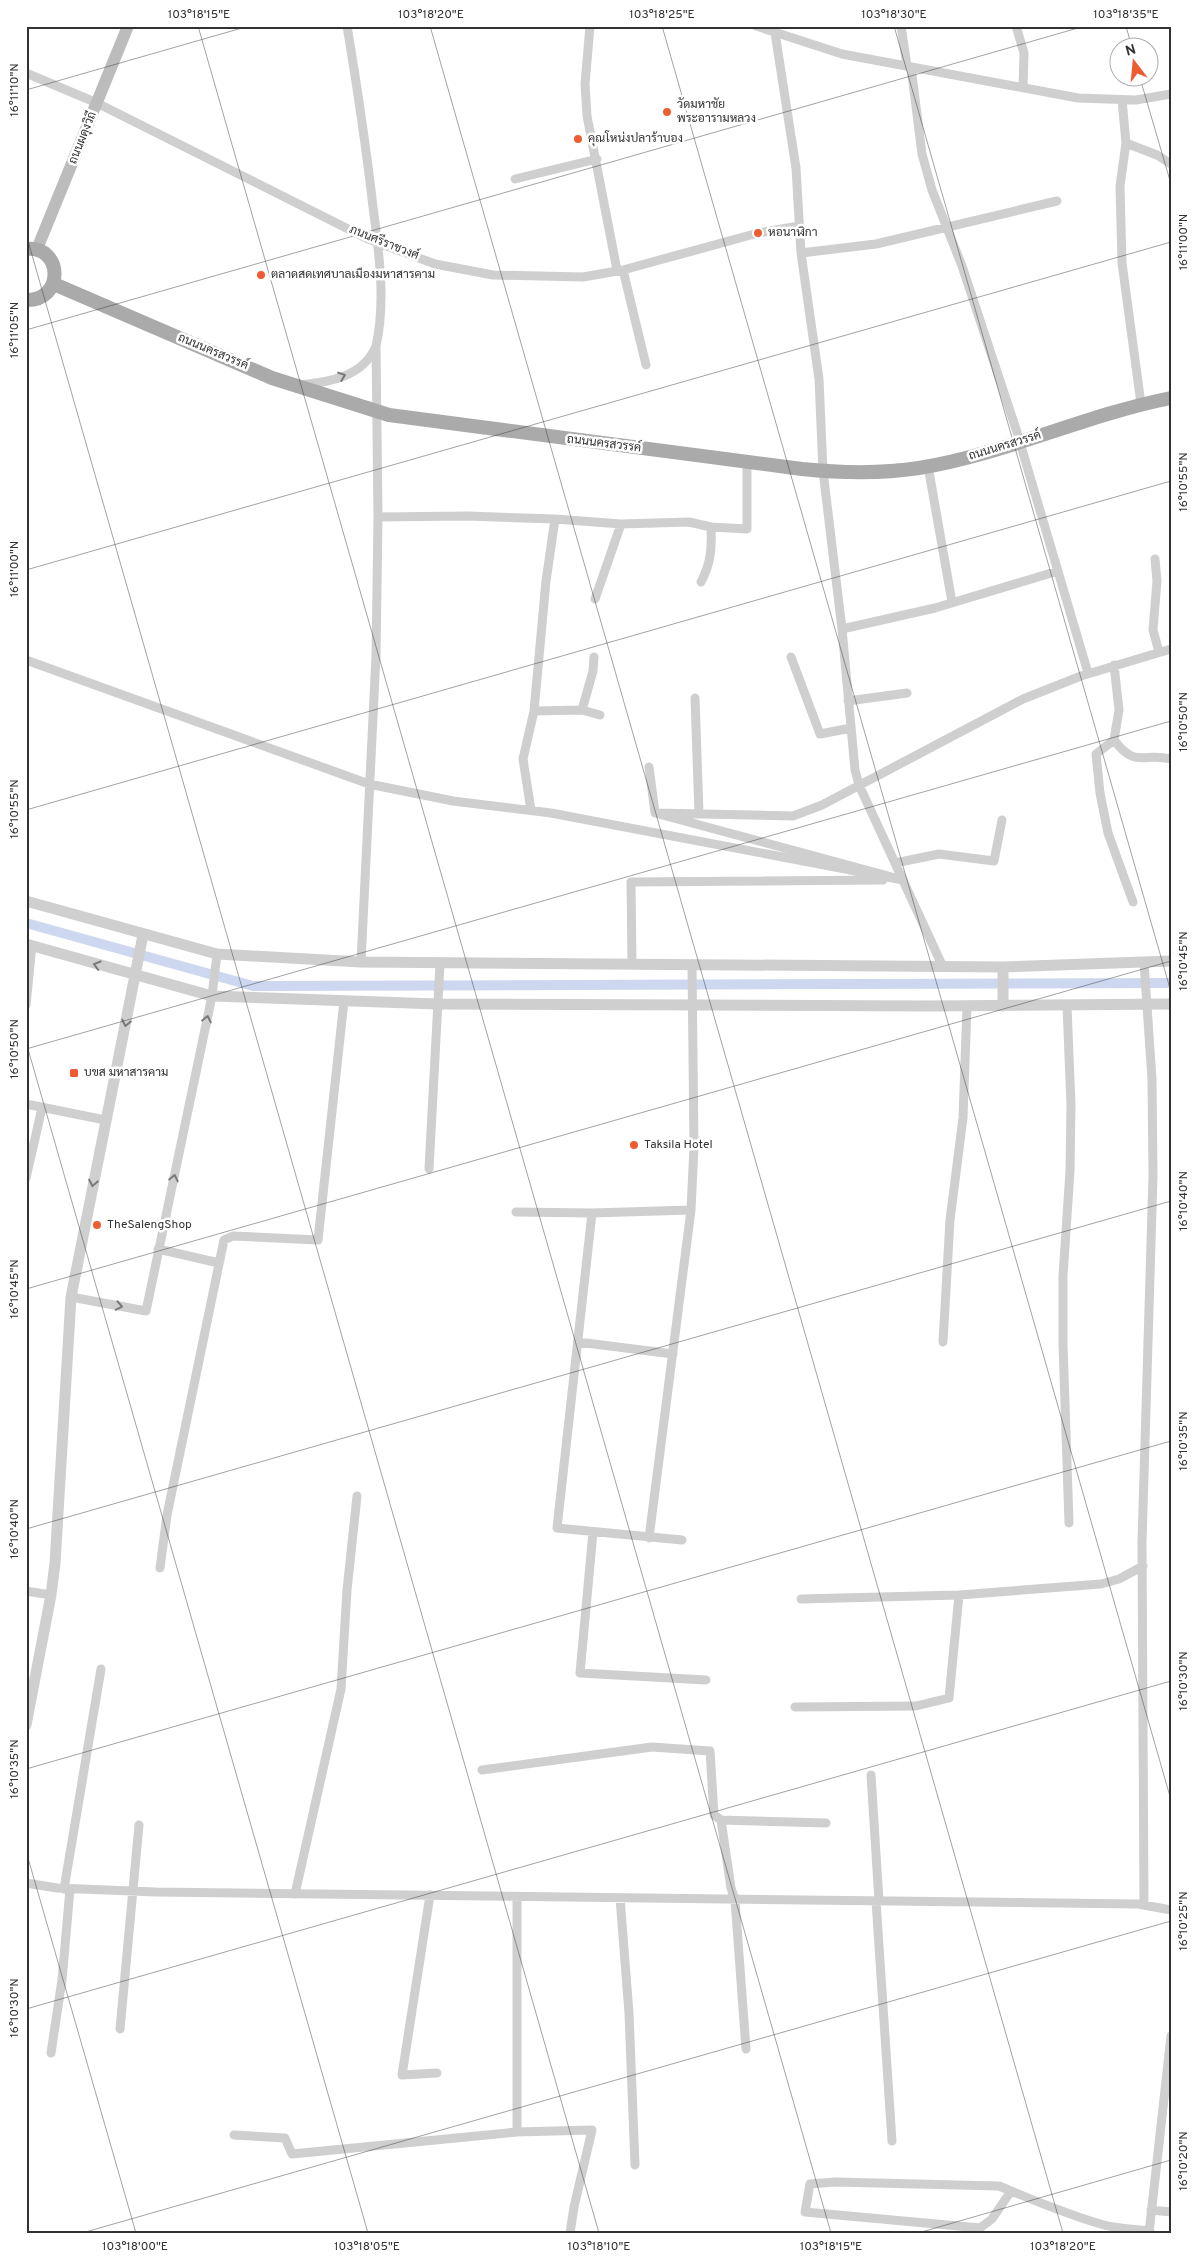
<svg xmlns="http://www.w3.org/2000/svg" width="1197" height="2259" font-family="Overpass,Sarabun,sans-serif">
<rect width="100%" height="100%" fill="#fff"/>
<g fill="none" stroke-linecap="round" stroke-linejoin="round">
<!-- canal -->
<path stroke="#cdd7ef" stroke-width="10" d="M26 923 253 986 1171 983"/>
<!-- minor -->
<path stroke="#cfcfcf" stroke-width="9" d="M347 26C357 86 366 146 373 207 379 252 386 302 376 346L378 517 376 656 361 962
M590 26 585 84 587 116 617 270
M756 26 842 54 1078 98 1136 100 1171 94
M901 26 907 66
M1016 26 1024 53 1023 88
M775 33 796 168 801 253 819 379 823 471 842 629 855 770 859 785 942 965
M911 67 922 154 932 190 962 266 1016 429 1088 673
M26 73 97 103 368 239 435 264 493 275 583 277 623 270 758 233 799 226
M1122 100 1126 143 1157 155 1171 164
M1126 143 1120 186 1122 263 1141 404
M515 179 597 159
M801 253 876 244 1057 201
M623 270 646 365
M301 385C329 382 362 377 375 348
M928 466 952 602
M378 517 467 516 555 519 621 524 689 522 711 527 747 529V462
M1155 559 1157 581 1153 630 1159 652
M701 582C711 563 712 548 711 527
M595 599 621 524
M842 629 935 608 1058 571
M791 657 820 734 851 728
M26 660 369 784 453 801 551 813 903 880 655 813 793 816 822 805 1023 699 1081 676 1171 649
M1114 665 1119 710 1114 740 1096 754 1100 793 1108 833 1133 902
M695 698 699 814
M848 701 907 693
M582 710 593 671 594 657
M534 711 582 710 600 715
M1114 740C1136 769 1143 752 1171 759
M649 767 655 813
M531 810 523 759 534 711 546 581 555 519
M895 863 939 854 994 861 1002 820
M1144 962 1152 1079 1153 1176 1142 1542 1144 1905
M632 964 631 882 883 880
M26 1005 32 945
M1067 1006 1071 1105 1070 1171 1063 1276V1344L1069 1523
M26 1104 105 1120
M429 1169 440 964
M26 1178 42 1108
M516 1212 592 1213 691 1210
M592 1213 557 1528 682 1540
M158 1249 219 1263
M71 1297 146 1311 212 996 217 954
M578 1342 673 1354
M943 1342 950 1220 963 1118 967 1006
M593 1532 580 1673 706 1680
M649 1538 691 1210 694 1147 692 965
M160 1568 167 1515 224 1240 233 1236 318 1240 344 1001
M26 1591 51 1595
M801 1599 959 1595 1101 1584 1119 1579 1143 1566
M795 1707 916 1706 949 1698 959 1595
M482 1770 652 1747 710 1751 714 1815 721 1820 731 1888 735 1900 746 2049
M871 1775 879 1901
M721 1820 826 1823
M26 1883 57 1888 156 1892 1138 1904 1171 1910
M64 1889 101 1669
M295 1894 341 1689 347 1590 357 1496
M430 1895 402 2075 437 2073
M517 1897V2132L592 2130 574 2207 570 2233
M620 1898 629 2013 635 2165
M876 1901 892 2141
M120 2029 139 1825
M51 2053 62 1980 70 1889
M234 2135 285 2138 292 2154 517 2132
M1011 2191 992 2219 980 2228 805 2212 810 2184 835 2182 999 2186C1033 2200 1068 2215 1104 2225 1118 2229 1135 2229 1150 2231
M1151 2210 1171 2212
M1149 2233 1171 2036"/>
<!-- tertiary -->
<path stroke="#cfcfcf" stroke-width="11" d="M26 901 217 954 361 962 1003 967 1171 961
M26 944 212 996 437 1004 930 1006 1171 1004
M1003 1006V967
M26 1725 51 1595 55 1563 71 1297 143 935"/>
<!-- secondary -->
<path stroke="#bcbcbc" stroke-width="12" d="M37 249 128 26"/>
<!-- primary -->
<path stroke="#aaa" stroke-width="14" d="M26 249C63 245 65 301 26 300
M54 284 272 378 389 415 802 469C841 473 880 474 919 468 1005 454 1085 415 1171 398"/>
</g>
<!-- one-way arrows -->
<defs><path id="oneway-chevron" d="M-2-3.5L2.5 0L-2 3.5" fill="none" stroke-width="1.6" stroke-linecap="round" stroke-linejoin="round" transform="scale(1.25)"/></defs>
<g stroke="#797979">
<use href="#oneway-chevron" transform="translate(342 376) rotate(-21)"/>
<use href="#oneway-chevron" transform="translate(97 965) rotate(-164)"/>
<use href="#oneway-chevron" transform="translate(207 1019) rotate(-78)"/>
<use href="#oneway-chevron" transform="translate(126 1023) rotate(102)"/>
<use href="#oneway-chevron" transform="translate(174 1178) rotate(-78)"/>
<use href="#oneway-chevron" transform="translate(93 1183) rotate(101)"/>
<use href="#oneway-chevron" transform="translate(119 1306) rotate(11)"/>
</g>
<!-- ticks -->
<path fill="none" stroke="#323232" stroke-width="1" stroke-opacity="0.45" d="M198 26 831 2233M430 26 1063 2233M662 26 1171 1800M894 26 1171 992M1126 26 1132 48M1140 78 1171 184M26 90 249 26M26 234 599 2233M26 330 1085 26M26 570 1171 242M26 810 1171 481M26 1042 368 2233M26 1049 1171 721M26 1289 1171 961M26 1529 1171 1201M26 1769 1171 1441M26 1851 136 2233M26 2009 1171 1681M82 2233 1171 1921M918 2233 1171 2160"/>
<!-- markers -->
<g fill="#ed5d31" stroke="#fff" stroke-width="2">
<circle cx="667" cy="112" r="5"/>
<circle cx="578" cy="139" r="5"/>
<circle cx="758" cy="233" r="5"/>
<circle cx="261" cy="275" r="5"/>
<rect x="69" y="1068" width="10" height="10" rx="2.5"/>
<circle cx="634" cy="1145" r="5"/>
<circle cx="97" cy="1225" r="5"/>
</g>
<g text-anchor="middle" dominant-baseline="central" stroke-width="5" stroke-linejoin="round" paint-order="stroke">
<!-- poi labels -->
<g font-size="12" fill="#323232" stroke="#fff" text-anchor="start">
<text x="677" y="105">วัดมหาชัย<tspan x="677" dy="14">พระอารามหลวง</tspan></text>
<text x="588" y="139">คุณโหน่งปลาร้าบอง</text>
<text x="768" y="233">หอนาฬิกา</text>
<text x="271" y="275">ตลาดสดเทศบาลเมืองมหาสารคาม</text>
<text x="84" y="1073">บขส มหาสารคาม</text>
<text x="644" y="1145">Taksila Hotel</text>
<text x="107" y="1225">TheSalengShop</text>
</g>
<!-- street labels -->
<g font-size="12" fill="#323232" stroke="#fff">
<text transform="translate(83 138) rotate(-68)">ถนนผดุงวิถี</text>
<text transform="translate(384 243) rotate(22)">ภนนศรีราชวงศ์</text>
<text transform="translate(213 352) rotate(23)">ถนนนครสวรรค์</text>
<text transform="translate(604 444) rotate(7)">ถนนนครสวรรค์</text>
<text transform="translate(1005 446) rotate(-17)">ถนนนครสวรรค์</text>
</g>
</g>
<!-- border -->
<rect width="1197" height="2259" fill="none" stroke="#ffffff" stroke-width="55"/>
<!-- north arrow -->
<g transform="translate(1134 62) rotate(344)"><circle r="24" fill="#ffffff" stroke="#adadad"/>
<path d="M0-4L9 19L0 12L-9 19Z" fill="#ed5d31"/>
<text y="-8" font-size="14" font-weight="bold" text-anchor="middle" fill="#323232">N</text>
</g>
<rect x="28" y="28" width="1142" height="2204" fill="none" stroke="#323232" stroke-width="2"/>
<g font-size="12" text-anchor="middle" fill="#323232">
<text x="199" y="18">103°18'15"E</text>
<text x="431" y="18">103°18'20"E</text>
<text x="662" y="18">103°18'25"E</text>
<text x="894" y="18">103°18'30"E</text>
<text x="1126" y="18">103°18'35"E</text>
<text transform="translate(14 90) rotate(-90)" y="4">16°11'10"N</text>
<text transform="translate(1183 242) rotate(-90)" y="4">16°11'00"N</text>
<text transform="translate(14 330) rotate(-90)" y="4">16°11'05"N</text>
<text transform="translate(1183 482) rotate(-90)" y="4">16°10'55"N</text>
<text transform="translate(14 569) rotate(-90)" y="4">16°11'00"N</text>
<text transform="translate(1183 722) rotate(-90)" y="4">16°10'50"N</text>
<text transform="translate(14 809) rotate(-90)" y="4">16°10'55"N</text>
<text transform="translate(1183 961) rotate(-90)" y="4">16°10'45"N</text>
<text transform="translate(14 1049) rotate(-90)" y="4">16°10'50"N</text>
<text transform="translate(1183 1201) rotate(-90)" y="4">16°10'40"N</text>
<text transform="translate(14 1289) rotate(-90)" y="4">16°10'45"N</text>
<text transform="translate(1183 1441) rotate(-90)" y="4">16°10'35"N</text>
<text transform="translate(14 1529) rotate(-90)" y="4">16°10'40"N</text>
<text transform="translate(1183 1681) rotate(-90)" y="4">16°10'30"N</text>
<text transform="translate(14 1769) rotate(-90)" y="4">16°10'35"N</text>
<text transform="translate(1183 1921) rotate(-90)" y="4">16°10'25"N</text>
<text transform="translate(14 2008) rotate(-90)" y="4">16°10'30"N</text>
<text transform="translate(1183 2161) rotate(-90)" y="4">16°10'20"N</text>
<text x="135" y="2250">103°18'00"E</text>
<text x="367" y="2250">103°18'05"E</text>
<text x="599" y="2250">103°18'10"E</text>
<text x="831" y="2250">103°18'15"E</text>
<text x="1063" y="2250">103°18'20"E</text>
</g>
</svg>
